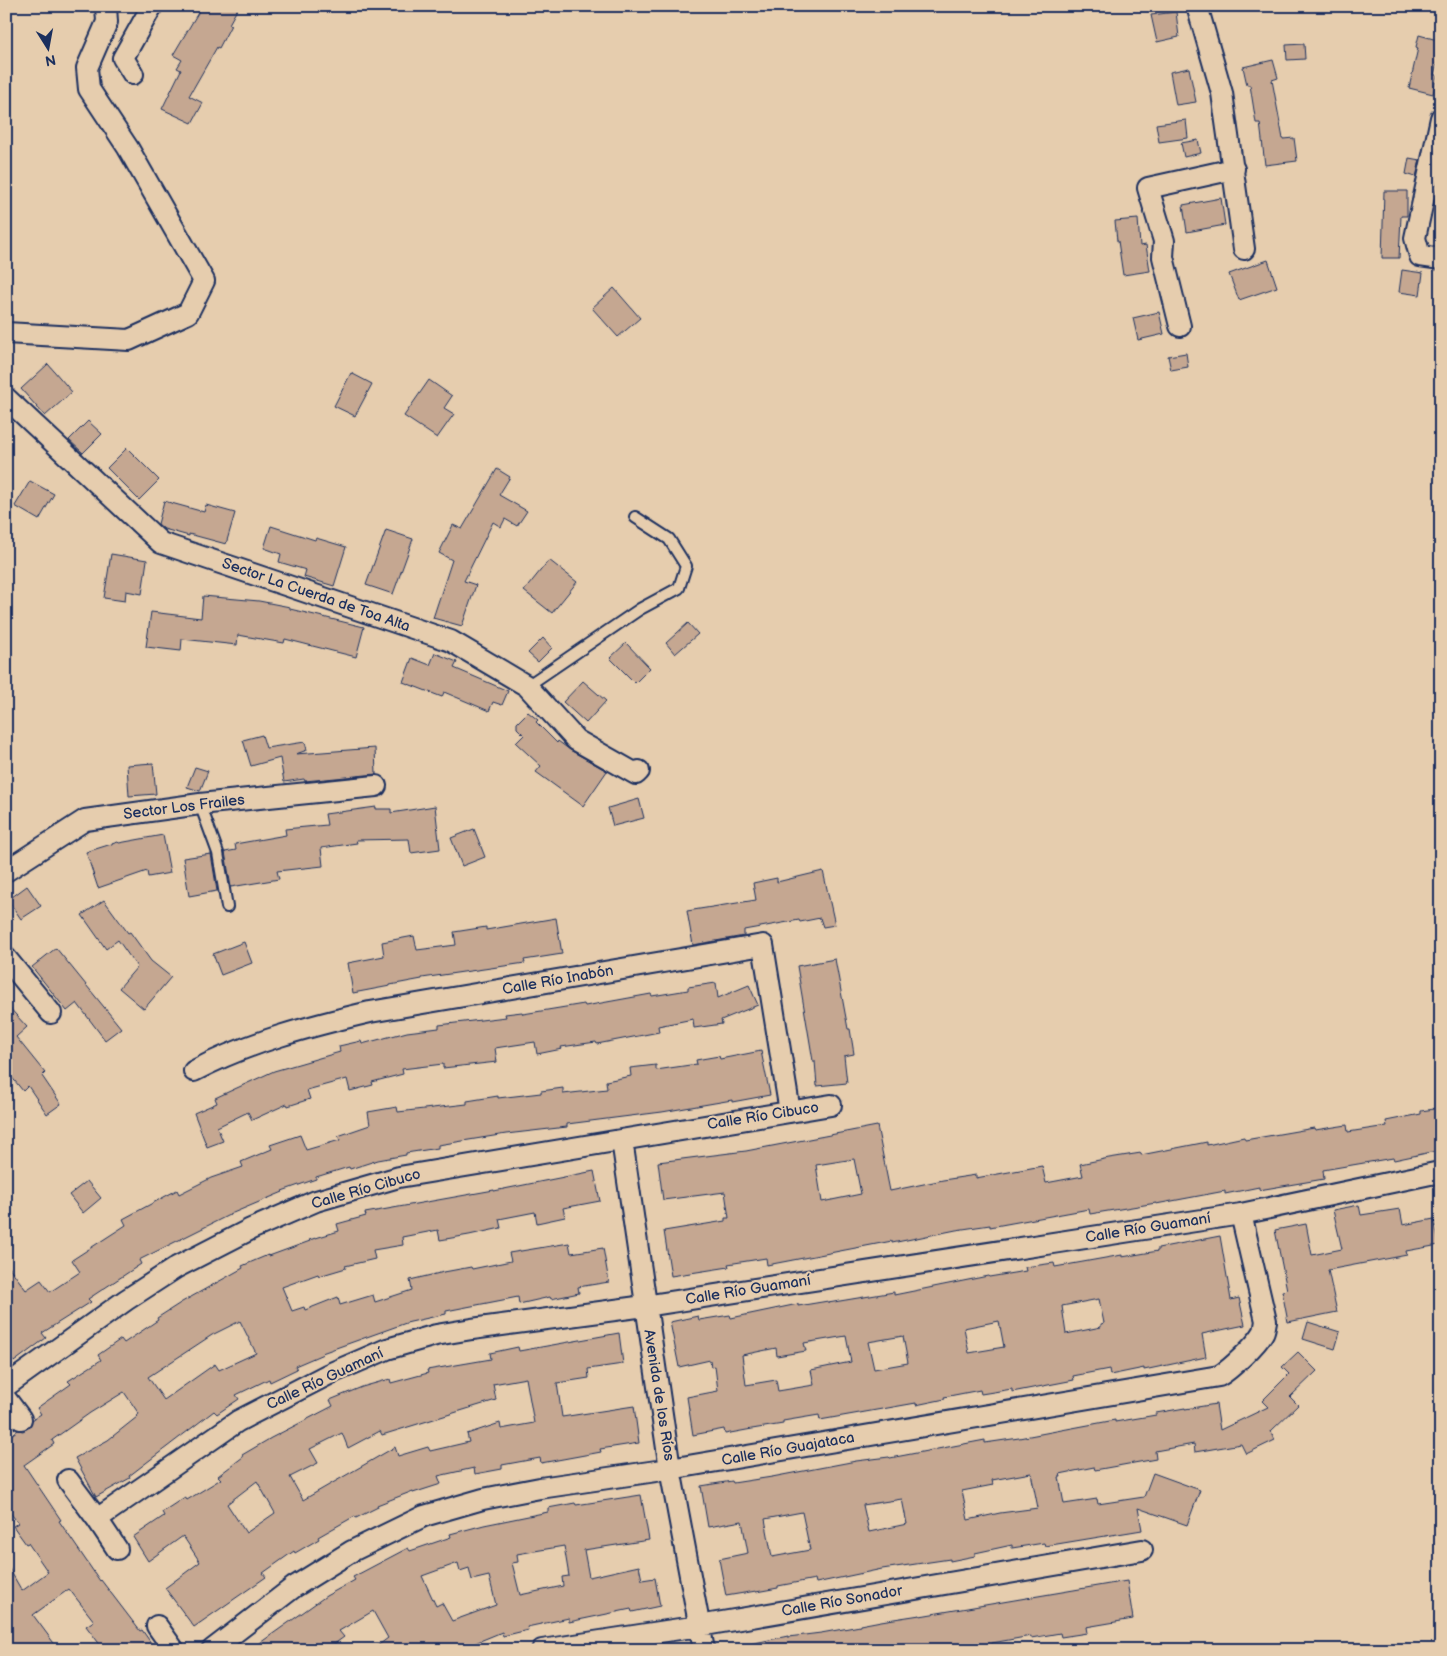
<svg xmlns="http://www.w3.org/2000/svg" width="1447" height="1656" font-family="'Balsamiq Sans',sans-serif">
<rect width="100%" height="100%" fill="#e6cdae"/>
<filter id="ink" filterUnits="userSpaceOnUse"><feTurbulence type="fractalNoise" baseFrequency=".02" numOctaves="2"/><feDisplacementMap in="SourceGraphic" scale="10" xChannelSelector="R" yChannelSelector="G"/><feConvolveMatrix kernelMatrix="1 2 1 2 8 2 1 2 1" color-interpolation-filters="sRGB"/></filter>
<g filter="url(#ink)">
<!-- building -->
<path fill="#c5a791" stroke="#1b2f5e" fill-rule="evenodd" d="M202 6H239L229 24 231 25 219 48 217 47 189 96 203 103 192 123 162 109 181 70 177 68 182 60 173 55Z
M1176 12 1179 37 1157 42 1151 15Z
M1419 35 1441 41V48L1434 75H1437L1433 94 1409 88 1418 48 1416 47Z
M1304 44 1305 59 1287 60 1286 45Z
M1273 60 1278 78 1272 80 1283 139 1294 138 1297 161 1265 165 1260 123H1256L1250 85H1247L1243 67Z
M1189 68 1196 102 1176 105 1170 72Z
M1186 120 1188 138 1159 142 1156 124Z
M1198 140 1201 153 1184 157 1181 143Z
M1409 158 1420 160 1416 177 1406 174Z
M1384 191H1407V216H1401L1399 258H1382Z
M1221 198 1225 225 1187 232 1183 205Z
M1138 219 1140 246 1146 245 1150 271 1123 275 1118 241H1117L1115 221Z
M1268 260 1277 287 1239 300 1229 274Z
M1402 270 1423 273 1420 295 1399 292Z
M614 288 640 318 618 337 592 308Z
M1159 312 1164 334 1138 340 1133 318Z
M1186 353 1188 367 1171 370 1168 356Z
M48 364 72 392 45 416 21 389Z
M351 373 372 384 355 416 334 406Z
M429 380 452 396 444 408 454 414 437 438 404 416Z
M88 421 102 434 83 453 69 440Z
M127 448 159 480 139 500 107 468Z
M497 469 510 477 499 495 527 511 517 526 505 519 501 527 493 522 464 581 476 585 462 626 433 618 452 560 439 553 453 525 462 529Z
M30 481 54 494 39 520 15 506Z
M164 501 204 512 206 505 235 513 226 544 189 534V536L164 529 158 524Z
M271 526 315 540 316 538 346 547 334 586 304 577 306 570 279 562 281 554 264 548Z
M386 530 413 539 393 594 366 585Z
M111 554 147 560 142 594 126 591 125 601 104 598Z
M549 560 577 582 552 613 524 591Z
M203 596 259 601 290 607V609L364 627 356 657 285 639 284 643 238 635 237 645 182 639 181 651 146 647 151 612 201 618Z
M688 623 698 634 675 654 666 643Z
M543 638 552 648 538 662 528 653Z
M626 643 650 668 635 683 610 658Z
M435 653 457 662 454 668 508 691 502 705 493 702 489 711 444 692 442 697 403 682 412 658 430 665Z
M583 681 606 701 586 723 563 702Z
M528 712 538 720 536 722 557 743 558 741 570 750 607 771 583 806 536 772 541 766 516 743 524 735 517 728V723Z
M262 735 266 748 305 742 307 750 296 754 375 748 376 774 305 781 304 779 284 782 280 758 251 766 243 740Z
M153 763 156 794 129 796 127 765Z
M195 767 208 771 200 791 187 787Z
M639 799 644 818 613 826 608 808Z
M435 806 440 849 411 853 409 839 356 840 357 843 321 848 323 866 277 871 279 879 231 887 225 852 236 850 235 844 286 835 285 829 327 825 325 814 376 807V809H391V813Z
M474 829 485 857 462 866 451 838Z
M163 835 170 873 148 877 147 871 98 888 86 852 118 842 119 843Z
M211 854 217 891 189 896 183 858Z
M823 871 835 925 823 927 820 918 800 922 799 920 744 930V936L693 945 687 911 756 900 753 883 777 878V882Z
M27 886 41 906 21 919 8 900Z
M104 900 128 933 130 932 151 961 171 977 144 1009 119 988 137 967 118 940 106 949 82 915Z
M556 918 562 954 524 960 525 963 422 978V979L390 985V986L353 993 348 963 384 956 382 942 414 936 417 950 456 945 454 932 486 927V930Z
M244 942 252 963 221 975 213 954Z
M56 948 121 1028 105 1040 77 1003 67 1011 32 967Z
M835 959 848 1029H850L854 1054 844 1056 847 1083 817 1086 815 1061H813L809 1037 797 966Z
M716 983 718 998 749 985 758 1005 721 1020 722 1024 694 1028 693 1019 658 1026 659 1032 597 1044 596 1042 561 1047 562 1049 537 1054 535 1042 495 1048 497 1062 443 1068V1064L402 1069 403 1074 372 1082 373 1085 350 1091 347 1079 307 1090 310 1099 288 1106 287 1104 252 1120 248 1112 217 1127 223 1141 207 1147 194 1113 217 1103 215 1098 274 1071 340 1052 339 1046 361 1041 362 1044 407 1032 439 1028V1025L506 1017 505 1014 522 1012 523 1014 584 1004 585 1006 651 994 652 996 688 990V987Z
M6 1004 27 1027 16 1037 45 1073 42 1076 61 1104 47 1114 28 1086 23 1091 6 1070Z
M761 1051 770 1095 732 1102V1100L662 1112 567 1124V1127L506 1134 438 1145V1148L406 1153V1155L378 1160 350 1169 349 1167 316 1177V1179L282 1191 283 1192 233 1213 139 1260 141 1264 88 1299 91 1302 42 1333 46 1338 14 1362 6 1352V1263L26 1290 41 1280 50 1292 80 1272 72 1260 126 1225 123 1219 177 1190 179 1194 211 1178 243 1167 241 1162 272 1149 270 1145 300 1135 306 1150 340 1140 338 1136 370 1125 368 1112 397 1107 398 1112 467 1104V1101L498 1096V1098L541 1093V1091L563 1088V1094L607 1089 606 1081 631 1076 630 1068 656 1065V1070L697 1064 696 1060 719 1056 720 1059Z
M1441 1108V1150L1394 1160 1393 1158 1323 1170 1324 1179 1259 1190V1187L1225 1194V1191L1156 1204V1203L1090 1214 1089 1209 990 1227V1225L956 1230 892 1243V1241L767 1265 766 1258 728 1264 729 1267 671 1276 664 1231 725 1221V1218H729L725 1192 663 1200 658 1162 746 1151 877 1126 890 1191 943 1180 976 1175V1178L1042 1166 1046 1183 1083 1176 1080 1164 1109 1158 1141 1153V1155L1207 1142V1145L1244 1137 1245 1140 1314 1128 1315 1130 1347 1125 1348 1132 1387 1126 1386 1121 1421 1114V1111ZM854 1159 861 1194 822 1202 816 1165Z
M594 1171 600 1201 563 1208 565 1217 537 1223 535 1212 499 1219 501 1228 469 1235 440 1240 438 1230 402 1237 403 1245 373 1250 375 1259 345 1266 346 1268 319 1276 318 1274 282 1287 292 1311 304 1307 305 1310 338 1297 340 1305 373 1295 375 1302 412 1290 410 1280 444 1272 471 1267 472 1269 511 1261 509 1253 569 1243 571 1253 603 1248 609 1282 578 1287 579 1293 551 1299 550 1297 519 1304 518 1297 446 1311V1314L406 1323 322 1353 323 1354 295 1366 297 1369 270 1382 269 1379 236 1395 239 1399 217 1414 214 1411 129 1476 130 1478 96 1497 75 1458 108 1440 137 1417 136 1416 139 1414 124 1392 90 1413 52 1440 54 1444 24 1465 61 1520 59 1521 100 1581 101 1580 140 1631 142 1630 156 1650H104L86 1626 94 1621 69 1589 33 1615 59 1650H13L6 1640V1563L22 1591 48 1572 28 1543 26 1544 13 1526 18 1523 6 1507V1439L18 1430 23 1431 28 1428 32 1420 41 1414 37 1408 71 1384 68 1381 101 1360 98 1355 121 1339 124 1343 158 1320 157 1318 182 1302 243 1268 242 1266 268 1255 269 1256 310 1241 309 1240 339 1231 337 1224 366 1216 365 1213 494 1190V1191ZM240 1321 256 1353 219 1370 215 1364 164 1400 148 1377 212 1335Z
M87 1181 101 1198 83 1213 69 1195Z
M1359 1205 1361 1215 1400 1209 1403 1225 1434 1219 1439 1245 1406 1251 1407 1255 1328 1270 1337 1312 1288 1322 1282 1291 1287 1290 1275 1230 1306 1224 1312 1255 1342 1249 1333 1210Z
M1220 1236 1231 1300 1239 1298 1245 1325 1202 1334 1206 1357 1144 1370V1368L1110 1375 1109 1369 1073 1376 1074 1380 1012 1392V1389L981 1394 980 1390 944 1397 945 1399 916 1405V1403L820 1420 819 1415 783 1421V1424L752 1429 725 1434 724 1429 693 1435 687 1397 718 1391 715 1366 711 1367 710 1360 679 1367 670 1322 698 1316 699 1320 730 1315 731 1318 798 1304V1306L828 1301V1303L894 1292V1295L988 1276 989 1277 1026 1271 1025 1267 1054 1263 1055 1267 1122 1255V1257L1158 1251V1248ZM1099 1299 1104 1323 1101 1324V1327L1066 1334 1062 1306ZM999 1321 1004 1347 969 1353 964 1328ZM846 1336 851 1362 811 1370 814 1385 778 1391 776 1380 746 1385 742 1355 776 1348 777 1356 806 1351 804 1343ZM903 1336 908 1363 874 1369 868 1342Z
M1308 1322 1340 1332 1335 1349 1303 1339Z
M619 1333 623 1364 588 1369 589 1378 557 1383 562 1417 634 1406 639 1443 600 1449 601 1452 541 1463 540 1458 502 1465V1469L475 1474 474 1468 438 1476 441 1484 413 1493V1491L377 1505 378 1507 356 1518 355 1516 318 1537 319 1539 295 1553 294 1551 263 1573 266 1577 194 1627 165 1588 200 1562 183 1536 148 1561 133 1537 164 1516 162 1512 185 1497 187 1500 221 1479 218 1476 243 1457 242 1455 271 1438 333 1406 330 1400 362 1387 390 1379 391 1383 428 1373 427 1370 491 1359 490 1353 518 1347 519 1351ZM526 1378 534 1423 501 1429 500 1423 467 1434 469 1442 430 1451 428 1447 398 1456 395 1447 303 1500 290 1477 318 1463 310 1449 342 1433 348 1448 380 1431 382 1435 496 1400 493 1384ZM257 1481 275 1513 246 1533 227 1504Z
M1298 1352 1317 1371 1290 1397 1298 1405 1271 1431 1275 1440 1246 1454 1241 1444 1195 1452 1194 1444 1155 1451 1156 1459 1095 1470 1094 1467 1060 1474 1061 1477H1059L1064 1504 1097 1499 1098 1504 1144 1497 1153 1473 1200 1490 1187 1525 1138 1508 1142 1530 1045 1546 1044 1543 1012 1548V1545L975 1553V1556L950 1561V1559L882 1569 816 1583 815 1579 778 1586V1588L756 1592V1591L726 1596 719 1559 748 1553 742 1521 708 1527 701 1486 732 1481 733 1483 772 1477 856 1461 889 1457 890 1458 985 1440V1443L1019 1438 1115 1420V1422L1156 1415V1413L1185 1408V1409L1216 1404 1220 1430 1268 1407 1262 1401 1289 1374 1282 1367ZM1031 1473 1038 1508 1000 1513 968 1520 962 1491 993 1485 992 1480ZM902 1499 907 1524 869 1532 863 1505ZM802 1512 810 1550 772 1557 765 1519Z
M641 1495 649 1540 584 1550 589 1577 639 1566 642 1580 655 1578 660 1606 632 1612 631 1609 569 1622V1618L527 1627 528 1630 503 1636 502 1632 458 1650H372L388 1638 373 1611 339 1631 344 1637 326 1650H250L326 1596 355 1580 353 1577 408 1548 410 1551 451 1537 450 1534 484 1525 548 1512V1508L575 1503 576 1505ZM564 1546 569 1576 562 1577 563 1586 520 1595 512 1563 518 1562 517 1554ZM458 1563 460 1571 469 1568 472 1580 489 1576 496 1605 452 1621 442 1603 436 1606 422 1576Z
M1127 1581 1133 1619 1086 1627 1087 1633 1061 1637 1060 1633 1031 1638V1636L992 1643V1648L983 1650H966V1647L952 1650H750V1644L788 1636V1637L821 1633 860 1626V1625L881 1621 920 1615V1616Z"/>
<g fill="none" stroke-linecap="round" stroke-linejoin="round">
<defs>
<path id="service" d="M527 686 640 609 679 588 686 566 669 539 635 517
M200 804 218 853 227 907"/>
<path id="minor" d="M1197 6 1222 93 1244 249
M133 74 123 58 152 6
M1441 118 1415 238 1420 256 1441 259
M1180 326 1163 257 1164 241 1148 188 1234 169
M6 333 129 340 188 313 204 281 128 148 89 89 87 68 107 22 106 6
M6 398 161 543 451 641 527 686 576 740 636 774 639 771
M6 871 85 820 200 804 376 786
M6 958 51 1013
M194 1071C249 1042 310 1026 370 1012L763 945 790 1112
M622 1140 670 1469 704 1650
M6 1386 126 1300 177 1267 251 1229 316 1201 399 1177 831 1105
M6 1399 21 1419
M68 1480 97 1519 117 1549
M97 1519 238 1421 329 1374 387 1349 436 1335 472 1329 645 1306 1241 1214 1435 1173 1441 1175
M157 1626 174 1650
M212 1650 294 1587 352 1551 424 1516 483 1499 540 1488 670 1469 1219 1376C1230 1370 1257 1344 1263 1333 1265 1330 1265 1325 1266 1321L1241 1214
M542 1650 699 1626 1142 1550"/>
</defs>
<!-- service casing -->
<use href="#service" stroke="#1b2f5e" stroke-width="14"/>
<!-- minor casing -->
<use href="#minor" stroke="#1b2f5e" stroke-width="24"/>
<!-- service -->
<use href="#service" stroke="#e6cdae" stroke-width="10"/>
<!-- minor -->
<use href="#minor" stroke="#e6cdae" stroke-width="20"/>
</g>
</g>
<g text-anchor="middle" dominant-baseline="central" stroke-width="4" stroke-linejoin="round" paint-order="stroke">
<!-- street labels -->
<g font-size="15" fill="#1b2f5e" stroke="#e6cdae">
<text transform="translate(316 595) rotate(19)">Sector La Cuerda de Toa Alta</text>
<text transform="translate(184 807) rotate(-7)">Sector Los Frailes</text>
<text transform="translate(558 980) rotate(-10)">Calle Río Inabón</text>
<text transform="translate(763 1116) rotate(-9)">Calle Río Cibuco</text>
<text transform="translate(366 1189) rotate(-16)">Calle Río Cibuco</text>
<text transform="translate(1148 1228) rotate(-9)">Calle Río Guamaní</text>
<text transform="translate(748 1290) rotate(-9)">Calle Río Guamaní</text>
<text transform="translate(325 1379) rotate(-25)">Calle Río Guamaní</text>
<text transform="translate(659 1395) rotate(81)">Avenida de los Ríos</text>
<text transform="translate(788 1449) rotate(-10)">Calle Río Guajataca</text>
<text transform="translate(842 1601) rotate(-10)">Calle Río Sonador</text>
</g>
</g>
<!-- margin -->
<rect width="1447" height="1656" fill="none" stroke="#e6cdae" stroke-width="25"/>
<rect x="12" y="12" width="1422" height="1631" fill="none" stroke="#1b2f5e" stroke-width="2" filter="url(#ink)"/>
<!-- north arrow -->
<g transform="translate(48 48) rotate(169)" stroke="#e6cdae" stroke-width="4" paint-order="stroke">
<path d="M0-4L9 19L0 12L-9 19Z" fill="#1b2f5e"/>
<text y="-8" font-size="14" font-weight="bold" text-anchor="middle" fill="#1b2f5e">N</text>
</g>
</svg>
